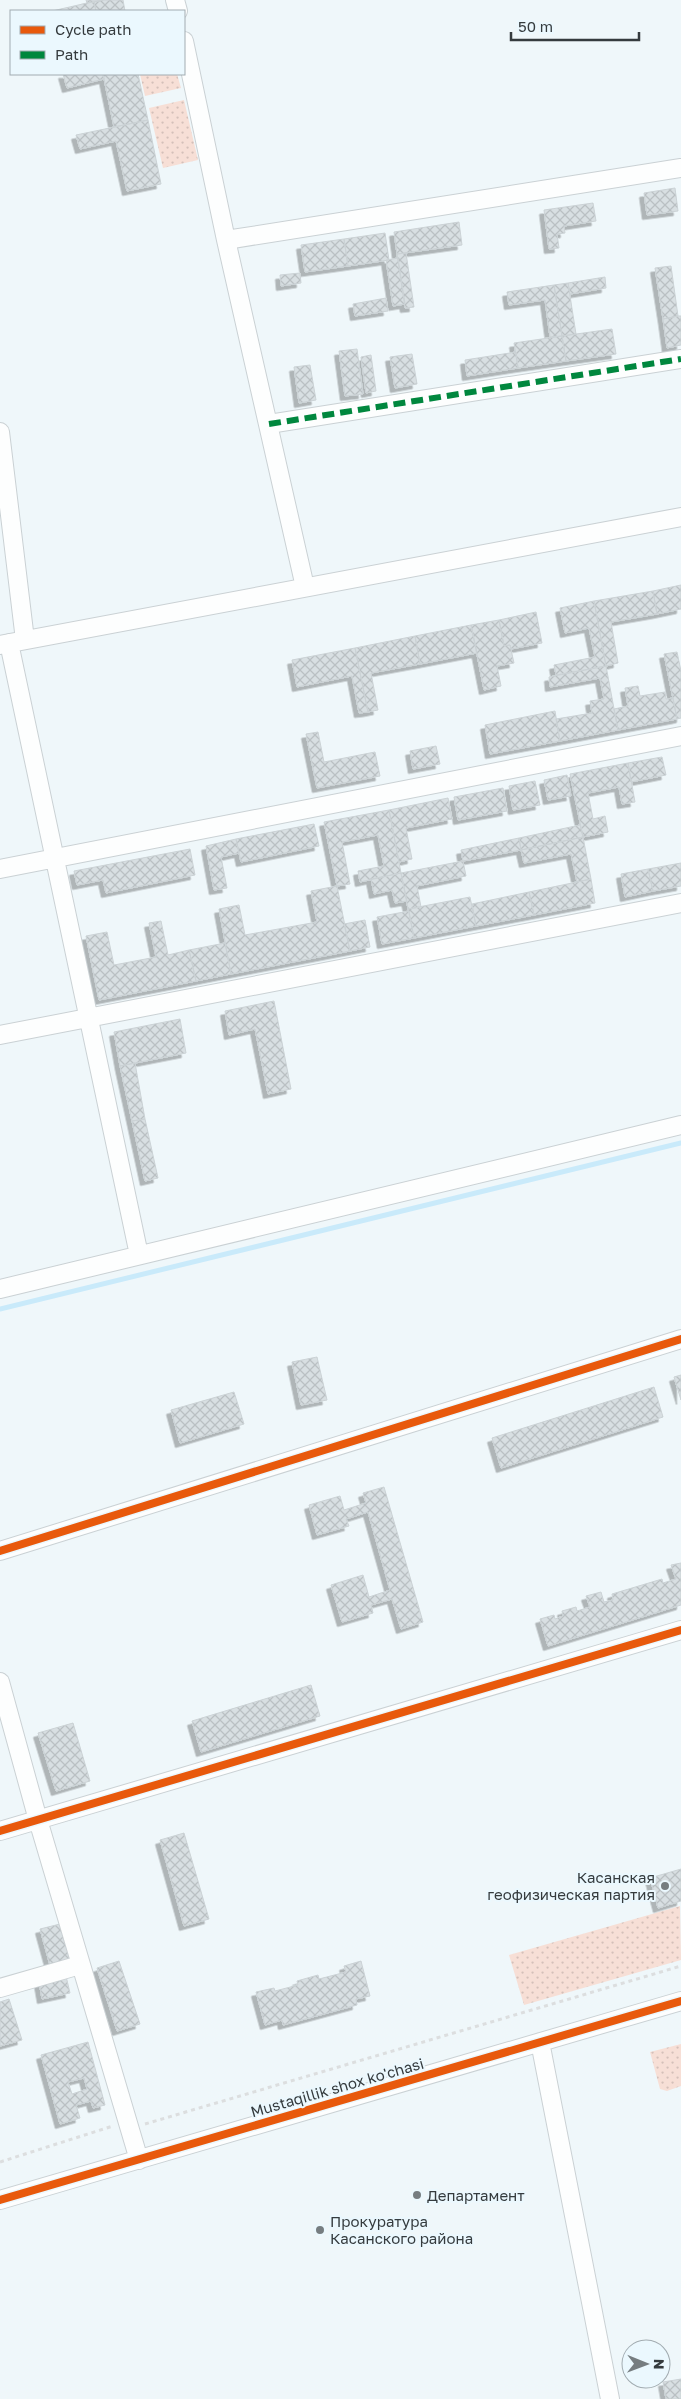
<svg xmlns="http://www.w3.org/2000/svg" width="681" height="2399" font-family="'Golos Text',sans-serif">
<defs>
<pattern id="grass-dots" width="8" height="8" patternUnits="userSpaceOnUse" patternTransform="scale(1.25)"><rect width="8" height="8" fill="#f7dfd6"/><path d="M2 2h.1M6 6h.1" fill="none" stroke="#d4c0b9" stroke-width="1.8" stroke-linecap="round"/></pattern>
<pattern id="building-cross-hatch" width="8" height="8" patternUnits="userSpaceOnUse" patternTransform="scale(1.25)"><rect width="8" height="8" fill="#d8dfe2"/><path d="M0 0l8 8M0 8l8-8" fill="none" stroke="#bac0c3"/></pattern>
<filter id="shadow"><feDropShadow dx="-4.5" dy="4.5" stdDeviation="0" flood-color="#0004"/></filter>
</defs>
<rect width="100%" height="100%" fill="#eff7fa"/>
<!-- grass -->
<path fill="url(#grass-dots)" d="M140 74H177L181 88 145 96Z
M184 100 198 160 163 168 149 108Z
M680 1906 681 1960 524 2005 509 1955Z
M681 2044V2086L667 2091 660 2089 650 2052Z"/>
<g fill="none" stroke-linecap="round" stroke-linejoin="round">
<!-- stream -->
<path stroke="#c9eafa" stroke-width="5" d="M0 1309 681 1143"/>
</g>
<!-- building -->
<path fill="url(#building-cross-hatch)" stroke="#cbd2d5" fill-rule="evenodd" filter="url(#shadow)" d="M86 0H103L87 3Z
M104 0H123L125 11H96L94 2Z
M94 2 96 11H52L87 3Z
M63 74H103L104 79 67 88Z
M103 74H138L148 120 114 127Z
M148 120 161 184 127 191 116 141 80 149 76 135Z
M675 188 678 211 647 215 644 193Z
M593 203 596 221 564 226 565 233 557 234 559 248 549 249 544 210Z
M459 222 462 245 397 254 394 232Z
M385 233 389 260 348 266 344 239Z
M344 239 348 266 305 272 301 245Z
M406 253 414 307 405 308 397 254Z
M398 258 405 304 393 306 386 260Z
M671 266 678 316 663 319 655 268Z
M300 273 301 283 281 286 280 275Z
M605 277 606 288 570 294 568 283Z
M568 283 576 334 562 336 554 285Z
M554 285 562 336 550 337 545 300 509 305 507 292Z
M386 298 388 311 355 316 353 304Z
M678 316H681V345L667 348 663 319Z
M612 329 616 354 566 361 562 336Z
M562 336 566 361 518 368 514 343Z
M357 349 363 394 345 396 339 351Z
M516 352 518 368 467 376 465 360Z
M412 354 417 384 395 388 390 357Z
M371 355 376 391 366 393 361 357Z
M310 365 316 400 299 403 294 367Z
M681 585V609L657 614 653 591Z
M653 591 657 614 611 622 618 663 606 666 594 601Z
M594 601 606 666 556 675 554 665 595 657 589 628 565 633 560 608Z
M536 612 542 643 511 649 510 645 504 646 499 620Z
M499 620 504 646 510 645 514 663 497 666 501 686 484 690 471 625Z
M471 625 477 653 420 664 415 636Z
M415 636 420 664 371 673 378 710 368 712 355 648Z
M355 648 368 712 359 713 352 676 297 687 292 660Z
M677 652 681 671V718L677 719 664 654Z
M606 666 618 730 560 741 556 719 592 713 590 701 604 699 600 678 550 687 549 677Z
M638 686 640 696 665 692 666 699 673 698 677 719 618 730 614 709 628 706 625 688Z
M555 711 560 741 490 754 485 725Z
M318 732 324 762 375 752 380 776 317 788 306 734Z
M436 746 440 764 413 769 410 751Z
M662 757 666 775 631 782 628 763Z
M628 763 635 802 622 804 619 787 588 793 593 819 605 816 608 832 583 837 570 774Z
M567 775 571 796 548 800 544 780Z
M535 781 540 805 513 810 509 786Z
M503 788 507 811 458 820 454 797Z
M448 798 452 819 406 828 412 859 399 862 389 810Z
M389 810 401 873 360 882 358 871 384 866 378 835 342 842 350 884 337 886 324 822Z
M314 824 319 846 241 862 236 839Z
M580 825 583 837 521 850 519 838Z
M583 837 591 879 577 882 571 854 524 863 521 850Z
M519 838 521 850 463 861 461 850Z
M236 839 239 853 221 857 227 888 214 890 206 846Z
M190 849 195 875 106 893 103 880 77 885 74 871Z
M463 861 466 876 417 886 421 907 408 909 401 873Z
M681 863V886L653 891 648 869Z
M648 869 653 891 625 897 621 874Z
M401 873 407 901 395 903 392 890 374 894 371 879Z
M591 879 595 903 534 915 529 892Z
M337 886 350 951 231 974 219 909 239 905 245 935 317 922 311 891Z
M529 892 534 915 476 926 472 904Z
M470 897 476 926 414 938 408 909Z
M409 911 414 938 382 944 377 917Z
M365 920 370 947 350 951 344 924Z
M161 921 168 955 189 950 196 981 99 1000 86 936 107 932 114 965 156 957 149 923Z
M225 943 231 974 196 981 189 950Z
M274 1001 291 1089 268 1094 255 1029 229 1035 225 1011Z
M180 1019 186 1053 120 1066 114 1032Z
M135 1063 145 1119 132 1121 120 1066Z
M145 1119 158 1178 145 1181 132 1121Z
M317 1357 327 1400 301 1405 292 1362Z
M681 1375V1400L674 1377Z
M654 1387 663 1417 501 1468 492 1438Z
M234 1392 244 1424 180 1443 171 1410Z
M384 1487 423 1622 401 1629 392 1599 371 1605 373 1613 342 1622 331 1585 363 1575 369 1597 390 1590 368 1512 346 1519 349 1526 317 1535 309 1505 340 1496 344 1510 366 1503 363 1493Z
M681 1563V1605L548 1646 540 1619 554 1615 555 1619 563 1616 562 1611 576 1607 577 1611 590 1607 586 1596 601 1592 604 1602 613 1600 612 1594 662 1579 663 1583 676 1579 671 1565Z
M311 1685 320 1716 201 1752 192 1721Z
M73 1723 90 1781 56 1791 38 1733Z
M184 1833 209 1919 184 1926 160 1840Z
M681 1869V1901L658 1908 650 1878Z
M60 1924 71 1963 51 1969 40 1929Z
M119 1961 140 2024 117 2031 97 1968Z
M361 1961 370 1996 356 1999 357 2005 283 2025 282 2020 265 2025 256 1992 274 1988 275 1991 298 1985 297 1981 318 1975 319 1979 346 1972 344 1966Z
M66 1976 70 1993 42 1999 39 1982Z
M9 1999 22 2040 0 2046V2002Z
M88 2042 105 2105 93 2108 91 2101 76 2105 80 2118 60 2124 41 2055ZM84 2078 87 2089 72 2094 68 2082Z
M681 2379V2399H666L663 2382Z"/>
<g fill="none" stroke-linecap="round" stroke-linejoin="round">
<defs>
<path id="minor" d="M175 0 178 11
M184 41 226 240 305 587
M226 240 681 168
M269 424 681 359
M0 432 25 640
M9 643 139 1255
M0 645 681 517
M0 869 681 736
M0 1035 681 903
M0 1289 681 1125
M0 1551 681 1339
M0 1682 38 1820 139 2160
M0 1831 681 1630
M0 1988 80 1965
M540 2042 610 2399
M0 2200 681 2001"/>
</defs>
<!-- minor casing -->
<use href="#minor" stroke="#cad1d4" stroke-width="20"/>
<!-- path -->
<path stroke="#dcdedf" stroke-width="3" stroke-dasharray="4 4" stroke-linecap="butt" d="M145 2124 681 1966
M0 2162 113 2126"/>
<!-- minor -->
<use href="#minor" stroke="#fdfefe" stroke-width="18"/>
<!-- quiet -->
<path stroke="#00873e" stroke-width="6" stroke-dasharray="12 6" stroke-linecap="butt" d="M269 424 681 359"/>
<defs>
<path id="cycleway" d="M0 1551 681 1339
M0 1831 681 1630
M0 2200 681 2001"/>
</defs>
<!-- cycleway casing -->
<use href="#cycleway" stroke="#ebf8fe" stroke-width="11"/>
<!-- cycleway -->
<use href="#cycleway" stroke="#e8590c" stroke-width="8"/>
</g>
<!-- markers -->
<g fill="#767d80" stroke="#ebf8fe" stroke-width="2">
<circle cx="665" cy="1886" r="5"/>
<circle cx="417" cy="2195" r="5"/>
<circle cx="320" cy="2230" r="5"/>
</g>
<g text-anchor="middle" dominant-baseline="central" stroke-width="4" stroke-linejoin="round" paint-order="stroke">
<!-- poi labels -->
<g font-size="15" fill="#353b3e" stroke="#ebf8fe" text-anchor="start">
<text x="655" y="1877" text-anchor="end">Касанская<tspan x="655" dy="17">геофизическая партия</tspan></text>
<text x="427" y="2195">Департамент</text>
<text x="330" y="2221">Прокуратура<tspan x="330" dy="17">Касанского района</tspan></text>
</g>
<!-- street labels -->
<g font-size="15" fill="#353b3e" stroke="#ebf8fe">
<text transform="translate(337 2087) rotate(-16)">Mustaqillik shox ko'chasi</text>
</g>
</g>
<!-- legend -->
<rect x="10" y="10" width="175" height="65" fill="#ebf8fe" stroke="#a2acb1"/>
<rect x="20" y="26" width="25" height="8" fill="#e8590c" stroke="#a2acb1"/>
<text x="55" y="35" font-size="15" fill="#353b3e">Cycle path</text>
<rect x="20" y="51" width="25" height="8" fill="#00873e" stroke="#a2acb1"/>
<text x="55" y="60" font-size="15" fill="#353b3e">Path</text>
<!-- north arrow -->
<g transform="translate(646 2364) rotate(91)"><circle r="24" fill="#ebf8fe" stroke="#a2acb1"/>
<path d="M0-4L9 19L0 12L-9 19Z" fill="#767d80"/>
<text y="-8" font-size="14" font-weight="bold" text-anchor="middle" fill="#353b3e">N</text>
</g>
<!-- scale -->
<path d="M511 32v8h128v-8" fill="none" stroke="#353b3e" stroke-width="2.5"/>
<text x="518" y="32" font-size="15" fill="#353b3e" stroke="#ebf8fe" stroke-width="4" paint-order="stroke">50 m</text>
</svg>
